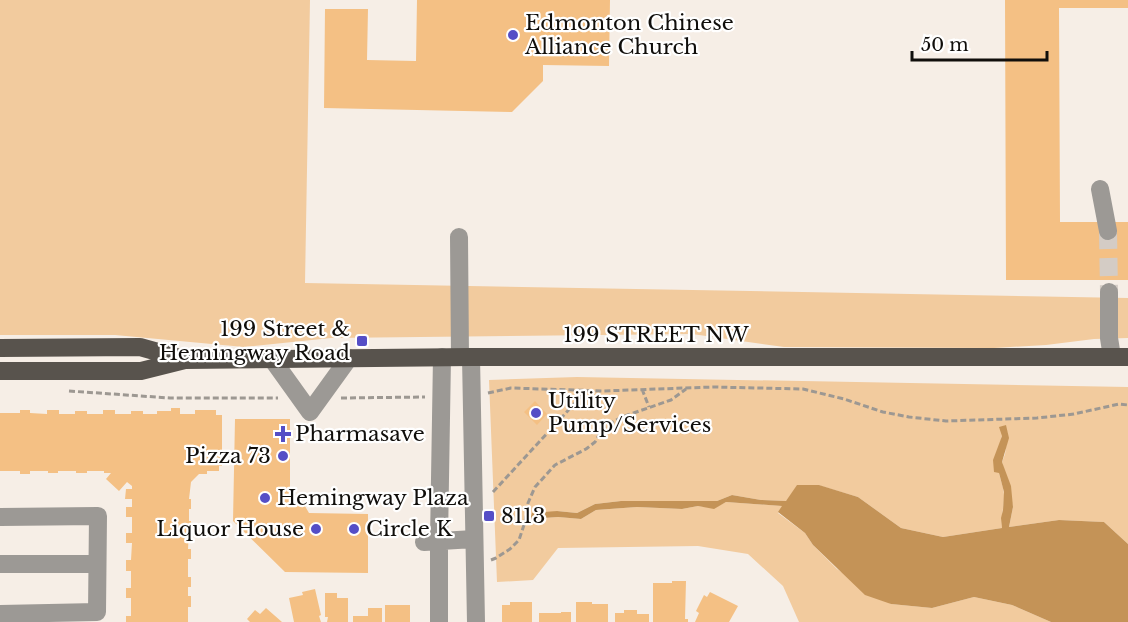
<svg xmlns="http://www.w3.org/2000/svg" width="1128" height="622" font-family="'Libre Baskerville',serif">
<rect width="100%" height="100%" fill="#f6eee6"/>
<!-- green -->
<path fill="#f2cb9e" d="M0 0H310L305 283 1128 298V338L1094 339 1046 345 994 348 784 347 692 334 331 338 244 347 115 335H0Z
M577 377 1128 387V544L1104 522 1059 520 1009 527 1013 507 1002 462 1005 454 1008 435 1005 425C1000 442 997 454 999 472 1000 480 1004 487 1004 495 1004 507 1001 517 1002 528L943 537 901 528 858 497 818 485 786 501 761 500 732 495 717 501H621L595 504 577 513 557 511 531 519 558 517 581 519 596 510 637 507 682 509 698 506 714 508 726 502 783 506 778 513 805 533 813 545 837 569 891 604 932 608 974 597 1012 605 1051 622H799L783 586 748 554 698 546 558 548 533 580 497 582 489 380Z"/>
<!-- water -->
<path fill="#c49357" d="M1006 425 1009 438 1002 462 1011 486 1013 507 1009 527 1059 520 1104 522 1128 544V622H1051L1012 605 974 597 932 608 891 604 865 595 813 545 805 533 778 512 782 506 726 502 714 509 698 506 682 509 637 507 596 510 581 519 558 517 530 519 532 513 557 511 577 513 595 504 621 501H717L732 495 761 500 786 501 797 485H819L858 497 901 528 943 537 1002 528 1001 518 1003 510 1004 492 999 473 994 472 993 460 1002 436 999 427Z"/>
<!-- building -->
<path fill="#f4c084" d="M417 0H610L609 66 543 65V81L512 112 324 108 325 9H368L367 60 416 61Z
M1005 0H1128V8H1059L1060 222H1128V280H1006Z
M535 401 547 414 537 425 524 412Z
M171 408H180V414H195V410H216V415H222V466H219V471H207V474H199L191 482 189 499H191V509H189V521H191V531H189L188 549H191V559H188V577H191V587H188V596H191V607H188V622H126V616H131V598H126V588H131V571H126V560H131L132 543H126V533H132V517H126V507H132V499H125L126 489H132V486L127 482 119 491 106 479 111 473H104V471H87V473H76V471H58V473H48V471H30V474H20V471H0V413H20V410H30V413L47 414V410H59V414H75V411H87V414H103V410H115V414H131V411H143V414H157V411H171Z
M235 419H290V495L302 501 309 513 368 514V573L285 572 233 521Z
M672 581H686L685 619H688V622H653V583H672Z
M315 589 321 615 319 616 321 622H294L289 598 303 595 302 592Z
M710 592 738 606 729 622H695L699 613 696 611 704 595 707 597Z
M325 593H337V598H348V622H327L328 617H325Z
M510 602H532V622H502V605H510Z
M576 602H592V604H608V622H576Z
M385 605H410V622H385Z
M266 608 282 622H250L247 619 255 610 260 614Z
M368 608H382V622H353V616H368Z
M624 610H637V614H649V622H615V613H624Z
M561 612H571V622H539V613H561Z"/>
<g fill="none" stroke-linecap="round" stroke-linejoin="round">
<!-- minor-tunnel -->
<path stroke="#d4ccc5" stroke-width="18" stroke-dasharray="18 9" stroke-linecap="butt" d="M1108 231 1109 292"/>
<!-- path -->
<path stroke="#9d9892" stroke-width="3" stroke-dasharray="6 3" stroke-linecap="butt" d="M642 389 649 407
M69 391 170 398H278
M488 393 511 388 603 391 713 387 803 389 844 399 883 412 909 417 946 421 1037 418 1074 414 1119 404 1128 405
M341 398 425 397
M493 492 587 390
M491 560 496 558 510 549 519 540 525 522 528 503 535 487 555 465 586 449 595 442 604 427 622 417 671 400 686 389"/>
<!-- minor -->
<path stroke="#9c9995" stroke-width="18" d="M1100 189 1108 231
M459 237 460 357
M1109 292V338L1112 357
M471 357 476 622
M272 359 310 412 349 358
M0 517 98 516 97 612 0 614
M424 542 474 539
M0 564H97
M439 622V540L442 357"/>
<!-- major -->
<path stroke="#58534d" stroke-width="18" d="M0 348 140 347 183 359
M0 371H141L185 360 471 357H1128"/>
</g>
<!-- markers -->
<g fill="#554ec6" stroke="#fff" stroke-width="2">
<circle cx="513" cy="35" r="6"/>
<rect x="356" y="335" width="12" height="12" rx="3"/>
<circle cx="536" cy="413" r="6"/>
<path d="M280 425h6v6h6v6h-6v6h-6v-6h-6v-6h6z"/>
<circle cx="283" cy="456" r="6"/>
<circle cx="265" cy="498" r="6"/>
<rect x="483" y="510" width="12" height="12" rx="3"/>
<circle cx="316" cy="529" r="6"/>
<circle cx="354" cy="529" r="6"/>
</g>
<g text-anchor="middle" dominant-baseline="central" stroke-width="4.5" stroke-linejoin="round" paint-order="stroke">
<!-- poi labels -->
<g font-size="21" fill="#100e0b" stroke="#fff" text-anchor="start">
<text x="525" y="23">Edmonton Chinese<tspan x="525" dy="24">Alliance Church</tspan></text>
<text x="350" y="329" text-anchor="end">199 Street &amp;<tspan x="350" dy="24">Hemingway Road</tspan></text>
<text x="548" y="401">Utility<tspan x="548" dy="24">Pump/Services</tspan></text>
<text x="295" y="434">Pharmasave</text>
<text x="271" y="456" text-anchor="end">Pizza 73</text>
<text x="277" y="498">Hemingway Plaza</text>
<text x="501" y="516">8113</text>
<text x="304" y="529" text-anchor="end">Liquor House</text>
<text x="366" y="529">Circle K</text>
</g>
<!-- street labels -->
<g font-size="21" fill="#100e0b" stroke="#fff">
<text x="656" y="335">199 STREET NW</text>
</g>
</g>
<!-- scale -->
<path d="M912 51v9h135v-9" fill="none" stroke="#100e0b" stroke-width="3"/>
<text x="921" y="51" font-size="18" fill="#100e0b" stroke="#ffffff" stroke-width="4.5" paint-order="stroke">50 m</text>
</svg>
